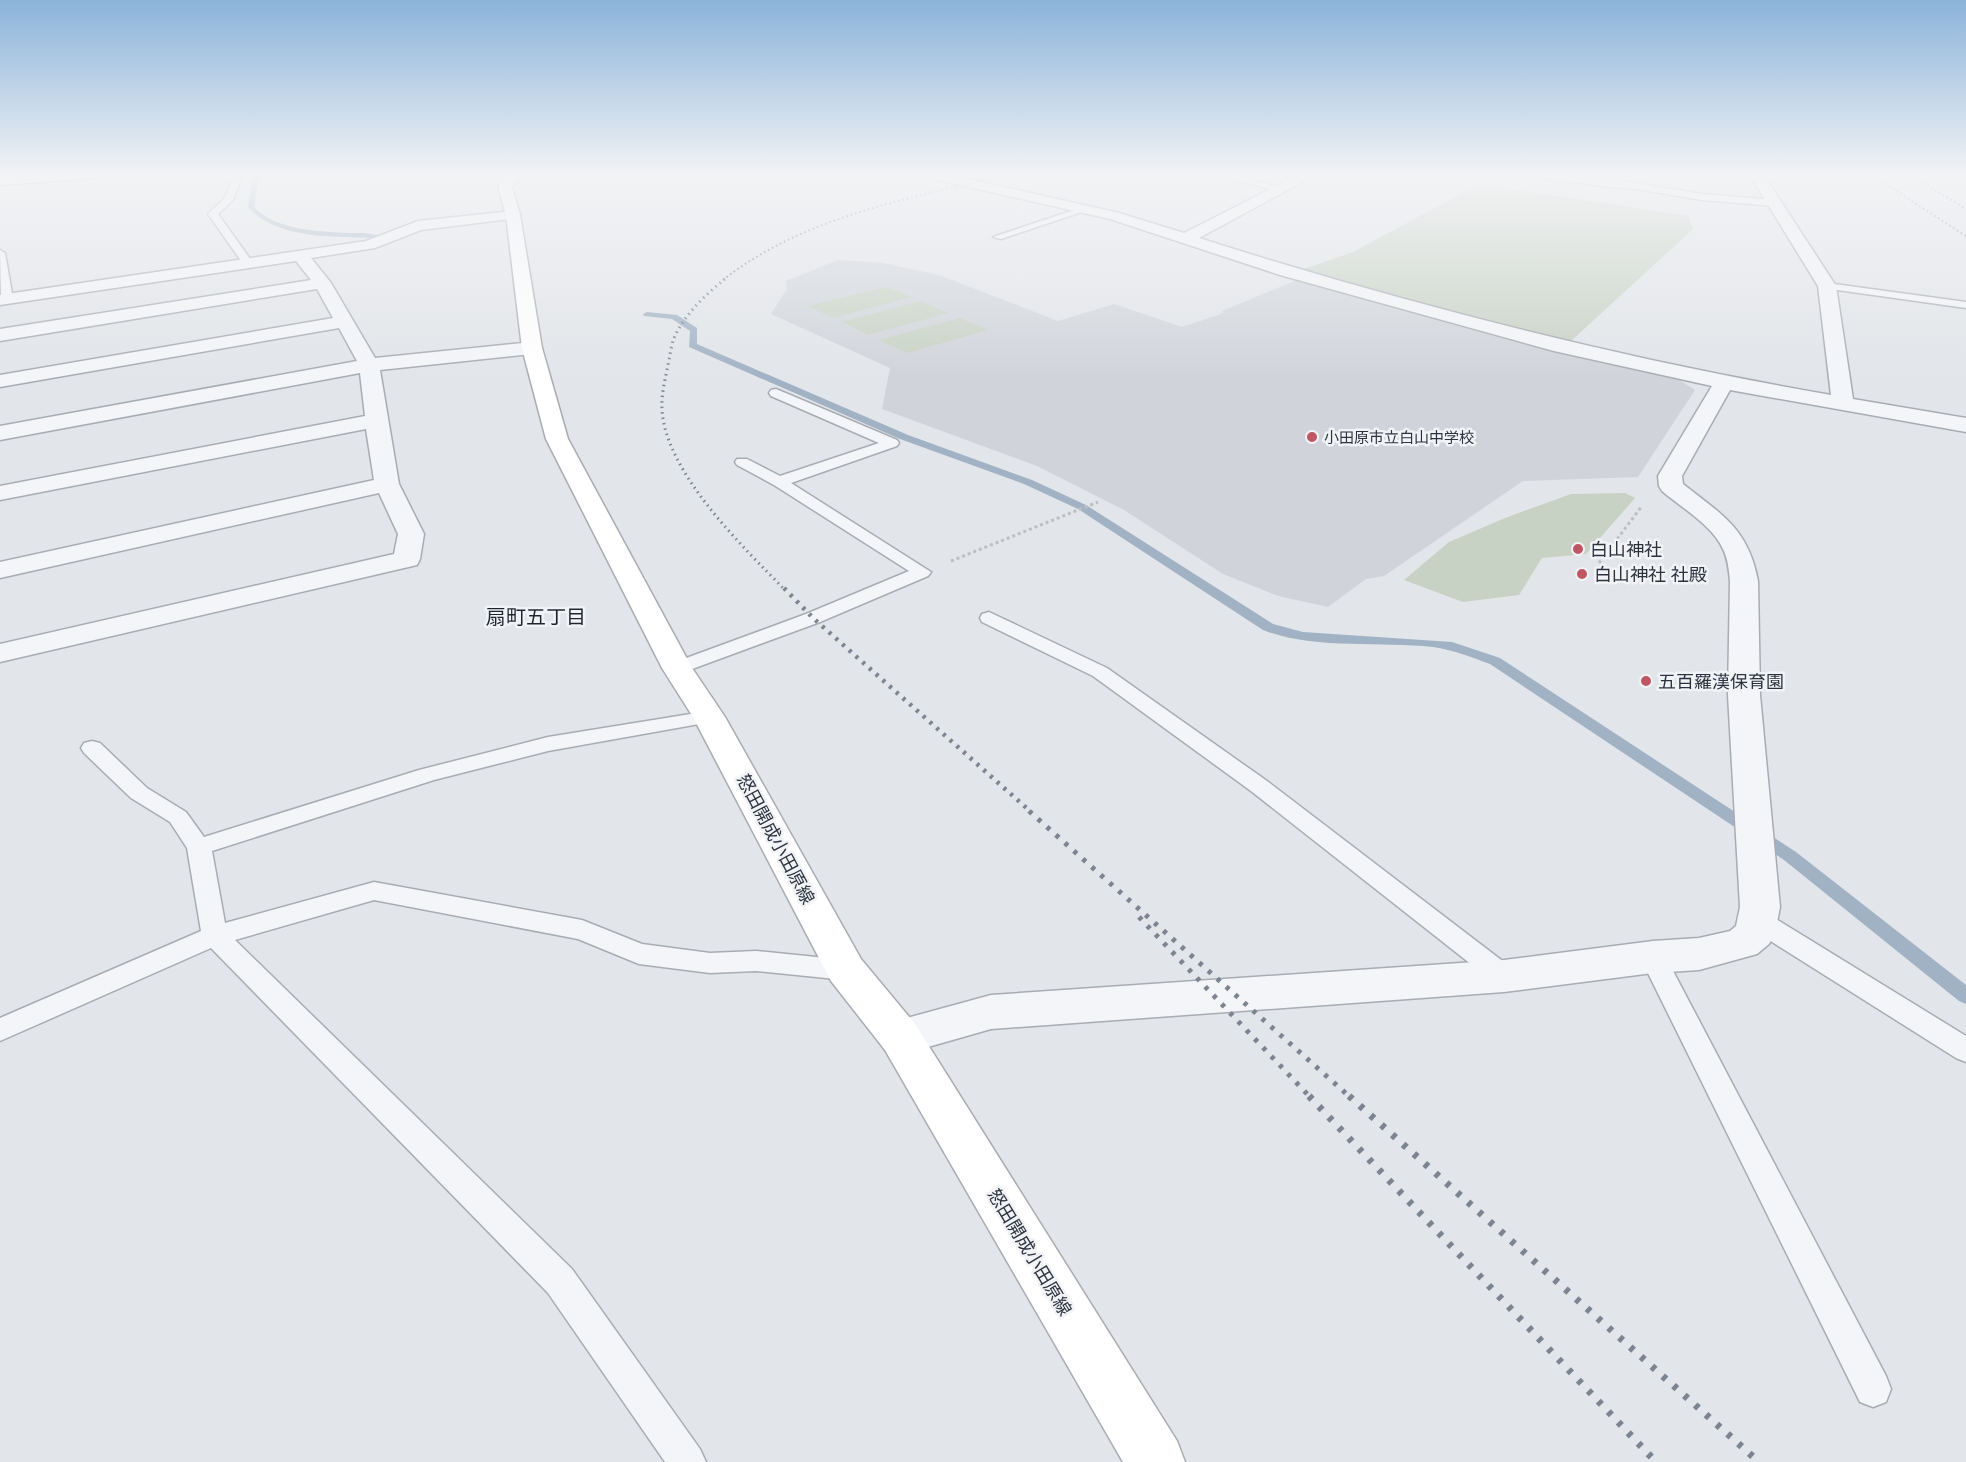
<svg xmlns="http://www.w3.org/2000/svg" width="1966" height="1462" font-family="'Space Grotesk','Noto Sans JP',sans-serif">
<rect width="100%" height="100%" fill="#e2e5e9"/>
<!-- built -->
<path fill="#d0d4da" d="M838 260 883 263 939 275 1058 321 1114 304 1182 327 1224 313 1222 311 1297 280 1548 350 1679 380 1695 390 1638 477 1523 481 1384 576 1366 579 1328 607 1278 596 1223 574 1124 510 1037 466 882 409 890 368 771 314 787 289 786 281Z"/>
<!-- green -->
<path fill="#c7d2c4" d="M1479 184 1688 216 1693 229 1571 341H1563L1415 303 1301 270 1353 252Z
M887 287 912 297 833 318 808 306Z
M921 301 948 313 868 335 842 322Z
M960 318 988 330 907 353 879 340Z
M1625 493 1635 498 1586 554 1542 558 1519 595 1463 602 1404 580 1449 542 1505 518 1571 494Z"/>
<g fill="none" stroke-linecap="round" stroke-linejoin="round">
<!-- stream -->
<path fill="#a1b2c5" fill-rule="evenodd" d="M254 174H260L254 207C278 231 317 231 349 233 358 233 370 232 378 236L374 238C334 236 277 240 248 207Z
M647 312 677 315 697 328V344L908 435 1032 480 1086 505 1273 624 1303 632 1452 642 1500 658 1796 852 1966 985V1004L1959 1001 1784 860 1490 664C1471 657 1453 650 1433 647 1378 641 1314 650 1263 630L1078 509 1024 484 900 439 689 347 690 331 672 319 644 316 643 314Z"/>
<defs>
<path id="service" d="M235 174H243L233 200 218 214 253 263 248 266 244 265 208 214 224 199Z
M1214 174H1229L1285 189 1281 192Z
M1621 181 1702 194 1774 200 1779 203 1774 206 1702 200 1618 186 1617 184Z
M1083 207 1091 209 1001 239 993 237Z
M0 250 5 253 13 299 7 302 1 299Z
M1827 283 1966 302V308L1823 288 1822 286Z
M776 389 897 440 899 443 897 446 791 483 931 572 928 576 820 622 684 672H670L667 668 670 664 806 614 909 571 774 485 737 465 735 462 737 459H747L780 476 879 443 771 396 769 393 771 390Z
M989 612 1107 668 1267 781 1513 969 1517 976 1513 983 1504 986 1495 983 1251 791 1093 676 982 622 980 618 982 614Z
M709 711 716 713 719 717 716 721 548 751 434 780 212 851 225 923 374 882 582 920 642 944 710 953 756 951 846 960 855 963 859 970 855 977 846 980 756 971 710 973 639 964 578 939 374 900 235 940 572 1269 700 1449 706 1462H665L548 1293 211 948 0 1041V1018L201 931 187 848 170 822 131 798 84 753 81 748 84 743 92 741 100 743 147 788 186 812 204 837 419 770 548 737Z
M1759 912 1768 914 1966 1036V1062L1956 1058 1750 928 1746 921 1750 914Z
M1653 947 1662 950 1886 1376 1891 1389 1886 1402 1873 1407 1860 1402 1640 957 1644 950Z"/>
<path id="minor" d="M922 174H947L1119 213 1184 233 1300 174H1317L1199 238C1406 304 1617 358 1831 395L1818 286 1749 174H1763L1836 286 1853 399 1966 418V432L1730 390 1682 476 1683 484C1722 515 1748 528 1758 581L1760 695 1780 907 1775 933 1769 944 1757 954 1699 970 1653 973 1504 992 991 1029 900 1055 885 1050 878 1037 885 1024 991 995 1504 960 1653 941 1699 938 1730 931 1736 926 1740 907 1728 695 1730 581C1729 570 1728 559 1723 549 1712 525 1682 508 1662 491L1659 486 1658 476 1712 386 1554 351 1280 275 1110 219 929 178Z
M1533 174H1572L1621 180 1628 184 1621 188 1540 178Z
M513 211 520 215 518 218 421 230 375 248 311 258 331 283 375 358 532 342 539 344 542 348 539 352 532 354 380 370 399 484 424 534 420 559 417 565 0 662V644L394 554 398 534 379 493 0 578V562L374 480 366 429 0 500V486L365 416 360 373 0 440V426L357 361 339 328 0 387V375L333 318 317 289 0 341V329L311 280 296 261 0 305V295L366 241 418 221Z"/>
<path id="secondary" d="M508 174H522L512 187 520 215 542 348 568 439 692 668 725 717 861 959 915 1024 1177 1441 1185 1462H1123L885 1050 831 981 693 717 662 668 546 439 522 348 506 215 498 187Z"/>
<path id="trunk" d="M40 174H101L94 178 0 185V177Z"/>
</defs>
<!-- service casing -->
<use href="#service" stroke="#a8acb3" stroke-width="3"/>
<!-- minor casing -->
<use href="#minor" stroke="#a8acb3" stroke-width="3"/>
<!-- secondary casing -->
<use href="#secondary" stroke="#a8acb3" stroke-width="3"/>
<!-- trunk casing -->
<use href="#trunk" stroke="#8b929e" stroke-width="3"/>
<!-- path -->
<path stroke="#bcbfc4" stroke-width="3" stroke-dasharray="3 3" stroke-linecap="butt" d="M951 561 1098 502
M1599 563 1642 506"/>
<!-- service -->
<use href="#service" fill="#f4f5f8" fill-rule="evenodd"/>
<!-- minor -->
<use href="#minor" fill="#f4f5f8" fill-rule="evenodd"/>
<!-- secondary -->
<use href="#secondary" fill="#fff" fill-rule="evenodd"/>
<!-- trunk -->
<use href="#trunk" fill="#fff" fill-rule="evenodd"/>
<!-- rail-far4 -->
<path stroke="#7d8491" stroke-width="2" stroke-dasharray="1.5 3" stroke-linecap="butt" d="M1870 174 1966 236
M1908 174 1966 209
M723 280C804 216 914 197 1012 174"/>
<!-- rail-far3 -->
<path stroke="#7d8491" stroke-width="3" stroke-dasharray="1.5 4" stroke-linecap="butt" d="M725 279C705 295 685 314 674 338 671 346 670 356 668 365 665 380 661 395 662 410 666 473 743 547 785 590"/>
<!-- rail-far2 -->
<path stroke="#7d8491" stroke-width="4.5" stroke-dasharray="3 6" stroke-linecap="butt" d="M784 588 813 618 1031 812"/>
<!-- rail-far1 -->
<path stroke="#7d8491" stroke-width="5" stroke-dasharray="4 8" stroke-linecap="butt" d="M1029 811 1350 1097
M1139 917 1310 1097"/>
<!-- rail -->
<path stroke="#7d8491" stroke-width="7" stroke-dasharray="4.5 10" stroke-linecap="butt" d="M1309 1096 1656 1462
M1349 1096 1759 1462"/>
</g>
<!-- sky -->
<linearGradient id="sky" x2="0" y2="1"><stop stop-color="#8bb3da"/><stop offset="0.46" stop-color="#f2f3f5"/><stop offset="1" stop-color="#f2f3f5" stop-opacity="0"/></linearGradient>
<rect width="1966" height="379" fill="url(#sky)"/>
<!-- markers -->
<g fill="#bf5663" stroke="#f2f3f6" stroke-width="2">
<circle cx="1312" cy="437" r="6"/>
<circle cx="1578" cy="549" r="6"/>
<circle cx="1582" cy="574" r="6"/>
<circle cx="1646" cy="681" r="6"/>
</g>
<g text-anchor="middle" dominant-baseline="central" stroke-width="5" stroke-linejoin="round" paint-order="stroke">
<!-- far-poi labels -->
<g font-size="15" fill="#2c333f" stroke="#f2f3f6" text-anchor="start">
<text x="1324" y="437">小田原市立白山中学校</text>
</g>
<!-- poi labels -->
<g font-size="18" fill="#2c333f" stroke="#f2f3f6" text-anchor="start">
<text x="1590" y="549">白山神社</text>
<text x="1594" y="574">白山神社 社殿</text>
<text x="1658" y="681">五百羅漢保育園</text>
</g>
<!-- street labels -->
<g font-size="18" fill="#2c333f" stroke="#f2f3f6">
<text transform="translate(776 839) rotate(62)">怒田開成小田原線</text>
<text transform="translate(1030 1252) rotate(59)">怒田開成小田原線</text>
</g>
<!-- neighbourhood labels -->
<g font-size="20" fill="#1e2430" stroke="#f2f3f6">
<text x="536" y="617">扇町五丁目</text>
</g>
</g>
</svg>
